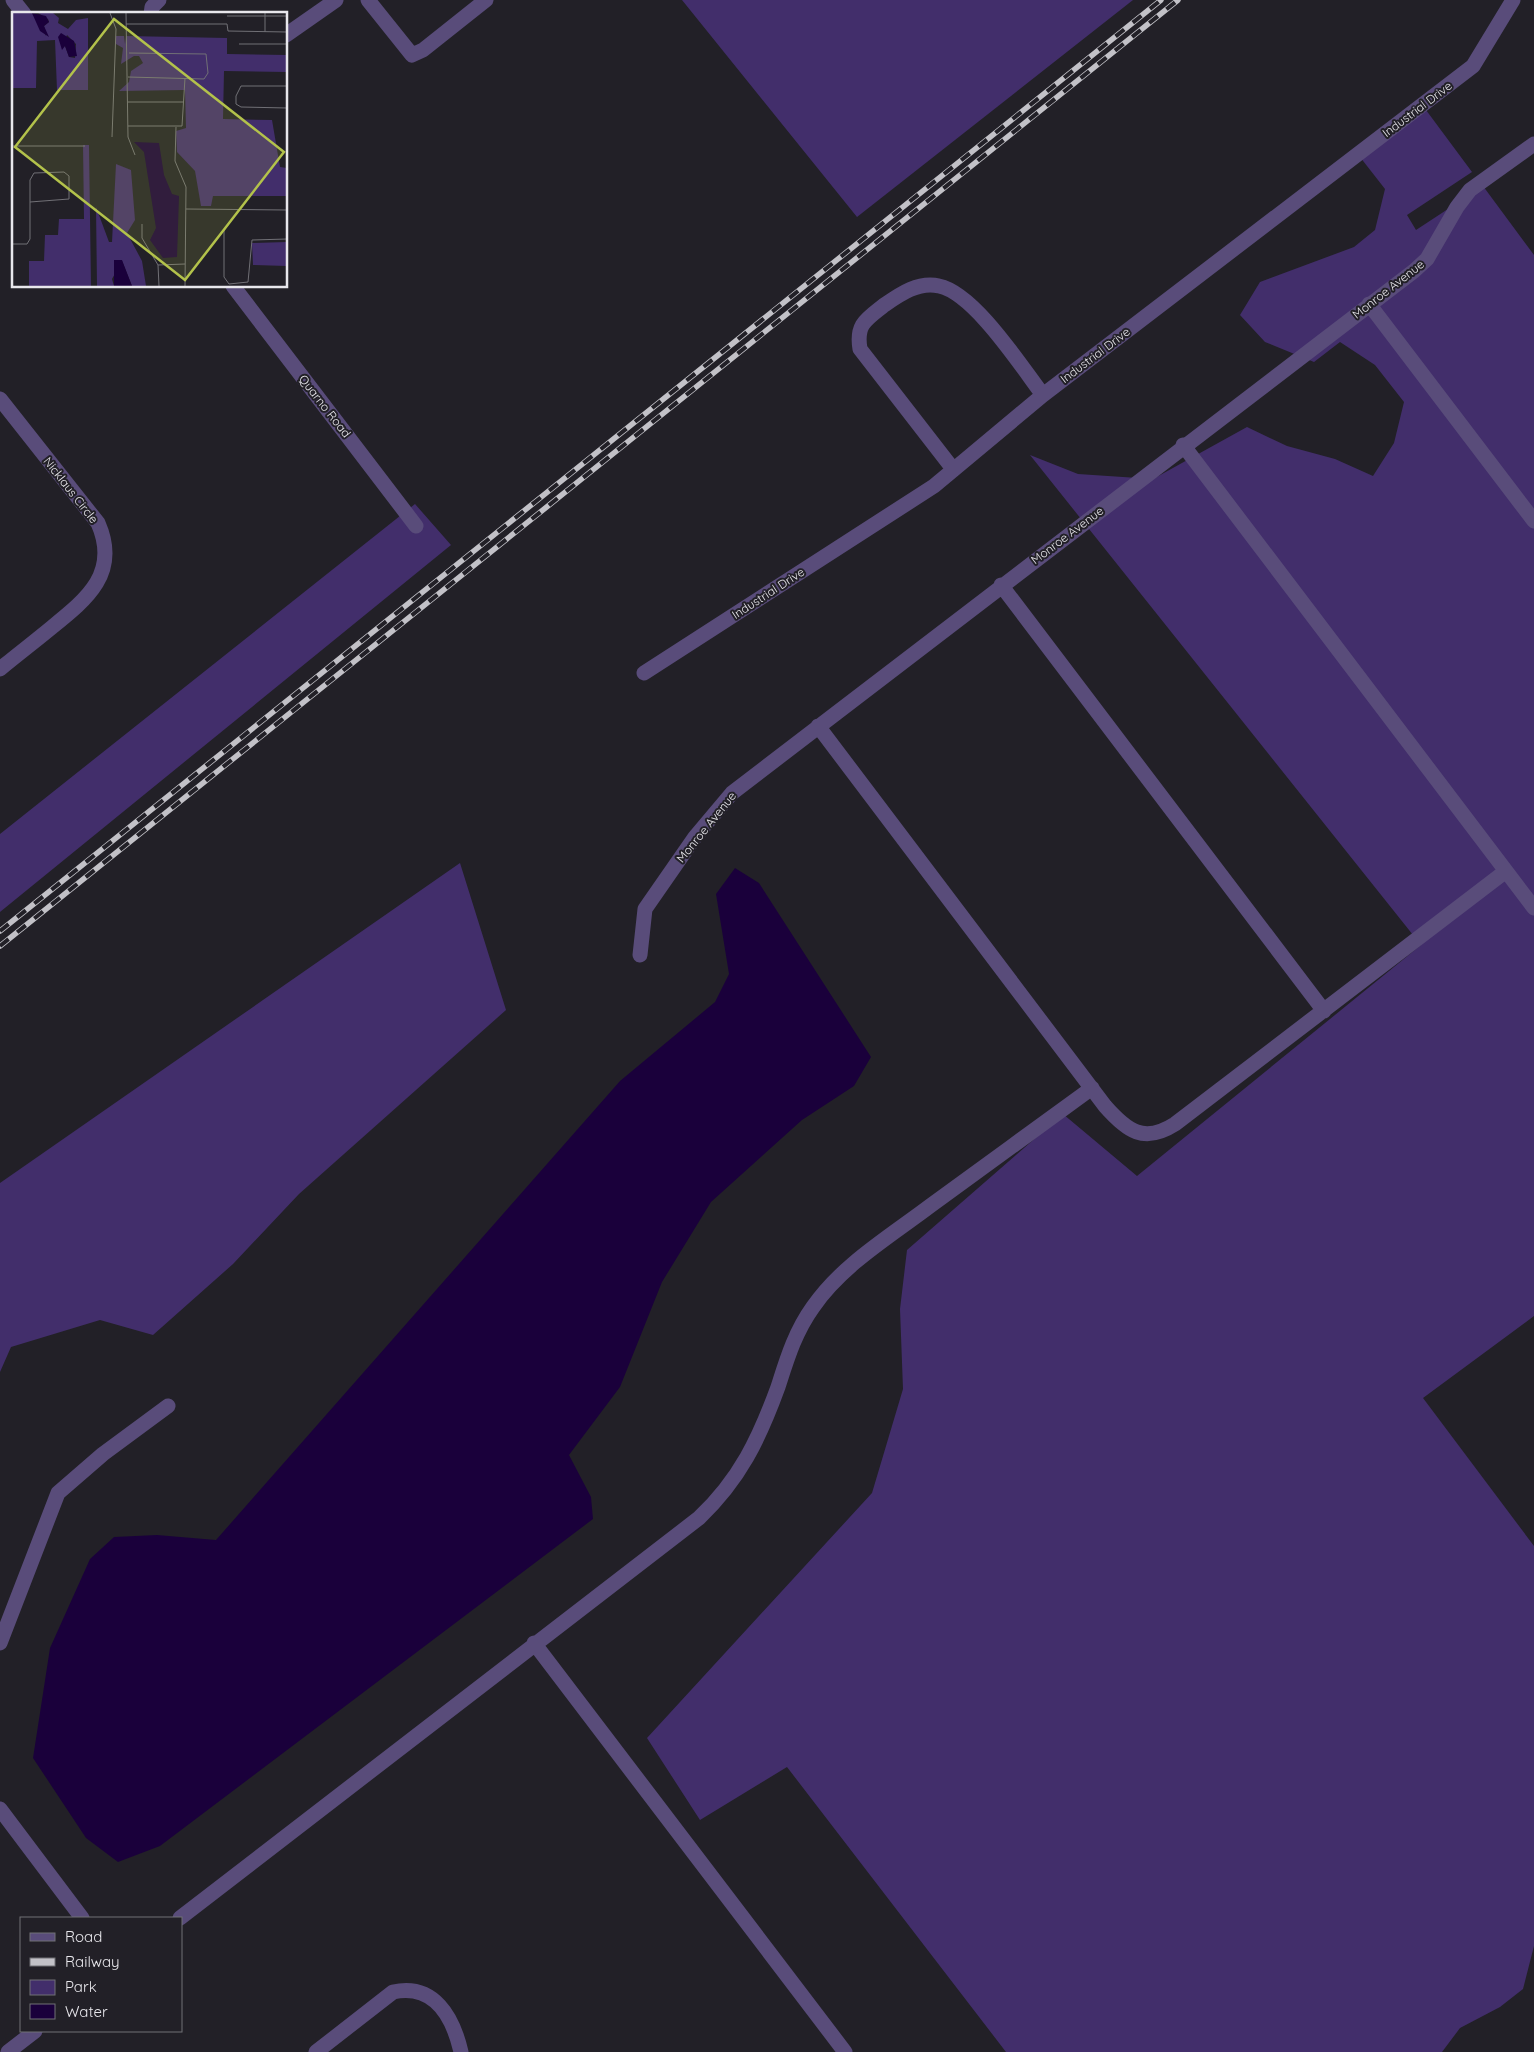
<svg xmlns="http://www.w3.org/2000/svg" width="1534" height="2052" font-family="Quicksand,sans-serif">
<rect width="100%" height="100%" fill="#222027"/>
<!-- green -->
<path fill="#422e6b" d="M682 0H1133L857 217Z
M1426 110 1472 172 1407 215 1416 230 1483 186 1534 255V1316L1423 1398 1534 1546V1946L1523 1989 1500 2007 1460 2028 1442 2052H1006L787 1767 700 1820 647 1738 872 1493 903 1389 900 1309 907 1250 1063 1114 1137 1176 1421 945 1030 455 1078 474 1153 479 1247 427 1287 446 1335 459 1373 476 1394 443 1404 402 1375 365 1340 342 1314 362 1265 342 1240 315 1260 282 1354 247 1375 230 1385 189 1360 157Z
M415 504 451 545 0 912V834Z
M460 863 506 1010 299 1194 233 1264 153 1335 100 1320 11 1347 0 1372V1183Z"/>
<!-- water -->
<path fill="#1a003b" d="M735 868 759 883 871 1057 854 1086 802 1120 711 1202 662 1282 620 1387 569 1455 591 1497 593 1519 160 1846 118 1862 86 1838 33 1758 50 1648 90 1559 114 1537 157 1535 216 1540 620 1081 715 1002 729 974 716 894Z"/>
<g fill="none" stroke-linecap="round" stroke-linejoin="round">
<!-- minor -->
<path stroke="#594c7a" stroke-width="15" d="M13 0 24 14
M368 0 412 55 423 50 486 0
M151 14 152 7 159 0
M286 35 336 0
M233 286 416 526
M1369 304 1534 521
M0 399 98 523C120 573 87 599 51 628 34 642 17 655 0 669
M1183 445 1534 908
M953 469 860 349C856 325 865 320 883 306 899 295 918 281 939 286 974 293 1021 366 1043 395
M1001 585 1324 1011
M644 673 934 486 1043 395 1473 66 1513 0
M818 726 1105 1106C1127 1131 1144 1144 1175 1124L1506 871
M640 955 645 909 695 837 732 793 1414 271 1427 259 1457 207 1470 190 1534 144
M0 1643 58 1493 103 1454 168 1406
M534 1643 845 2052
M0 1809 82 1918
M180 1918 699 1518C740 1479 759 1439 778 1387 787 1359 795 1332 813 1307 842 1265 889 1237 930 1206 984 1167 1038 1127 1092 1088
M8 2052 35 2031
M316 2052 393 1992C434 1983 453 2017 461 2052"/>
<defs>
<path id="rail" d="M0 931 1161 0
M0 946 1178 0"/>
</defs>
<!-- rail casing -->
<use href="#rail" stroke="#c2c1c7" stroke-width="5.5"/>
<!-- rail -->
<use href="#rail" stroke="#222027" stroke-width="4" stroke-dasharray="11" stroke-linecap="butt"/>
</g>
<g text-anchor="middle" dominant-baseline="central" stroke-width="4" stroke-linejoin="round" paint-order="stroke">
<!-- street labels -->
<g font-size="12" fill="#e8e7ec" stroke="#222027">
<text transform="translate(1417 109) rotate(-37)">Industrial Drive</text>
<text transform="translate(1388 289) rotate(-38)">Monroe Avenue</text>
<text transform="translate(1095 355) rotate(-37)">Industrial Drive</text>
<text transform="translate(325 406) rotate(52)">Quarno Road</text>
<text transform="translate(71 490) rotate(52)">Nicklaus Circle</text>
<text transform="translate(1067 535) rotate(-37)">Monroe Avenue</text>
<text transform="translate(768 593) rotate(-33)">Industrial Drive</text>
<text transform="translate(706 827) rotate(-51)">Monroe Avenue</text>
</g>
</g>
<!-- overview -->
<g transform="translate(12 12)">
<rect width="275" height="275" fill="#222027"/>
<path d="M0 1H20L34 24 32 14 37 10 36 7 26 1H41L47 6 46 11 56 17 64 8 76 6V78H45L43 28 25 29 24 76H0ZM55 23 64 32 63 46 57 45 53 34 50 35ZM104 24H112L113 32 114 24 215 26V42L275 43V60L212 59 211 107 260 108 268 155 275 156V188L274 184H201L199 194H189L183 159 165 140 164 119 174 116 173 78 107 79 117 70 119 59 131 51 127 44H122L109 52 111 36 104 32ZM71 133H77L79 274H17V249H32L33 223H46L47 207H72ZM104 152 119 158 123 208 115 221 130 249 134 274H120L110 249 100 267 102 274H85L84 195 97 230H100ZM275 230V254L241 253 240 231Z" fill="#422e6b" fill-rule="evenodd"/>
<path d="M20 1 34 4 37 10 32 14 37 25 28 19ZM49 21 62 29 65 44 57 45 53 34 50 38 46 25ZM122 130 147 131 152 163 160 182 167 184 165 245 151 246 138 228 144 216 132 140ZM102 248H110L120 274H102Z" fill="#1a003b"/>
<path fill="none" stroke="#717076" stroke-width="1" d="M98 1 104 17 100 125M114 1 116 125 123 143M215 4H275M114 12H215L216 19 275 20M253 20V1M227 32H275M116 65 192 67 196 61 194 42 117 41M275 74H229L224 84V92L229 95 275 96M116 90H172M116 114H170L173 66M164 115 163 149 174 175 173 274M0 134H73M174 197 275 198M130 212V226L146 253M212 218V265L217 272 236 270 240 228 275 227M0 232H15L18 227V190L57 187V164L52 160 22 161 18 168V190M147 274 146 253 173 252"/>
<path fill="#b3c24b" fill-opacity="0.15" stroke="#b3c24b" stroke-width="2.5" d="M102 7 272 140 173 268 3 135Z"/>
<rect width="275" height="275" fill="none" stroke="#e8e7ec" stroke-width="2.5"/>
</g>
<!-- legend -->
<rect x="20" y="1917" width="162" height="115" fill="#222027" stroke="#717076"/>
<rect x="30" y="1933" width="25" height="8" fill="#594c7a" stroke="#717076"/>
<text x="65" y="1942" font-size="15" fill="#e8e7ec">Road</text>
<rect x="30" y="1958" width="25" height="8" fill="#c2c1c7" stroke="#717076"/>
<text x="65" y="1967" font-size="15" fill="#e8e7ec">Railway</text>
<rect x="30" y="1980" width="25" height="15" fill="#422e6b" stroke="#717076"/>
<text x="65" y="1992" font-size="15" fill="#e8e7ec">Park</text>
<rect x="30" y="2004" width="25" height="15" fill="#1a003b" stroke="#717076"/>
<text x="65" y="2017" font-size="15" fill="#e8e7ec">Water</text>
</svg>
